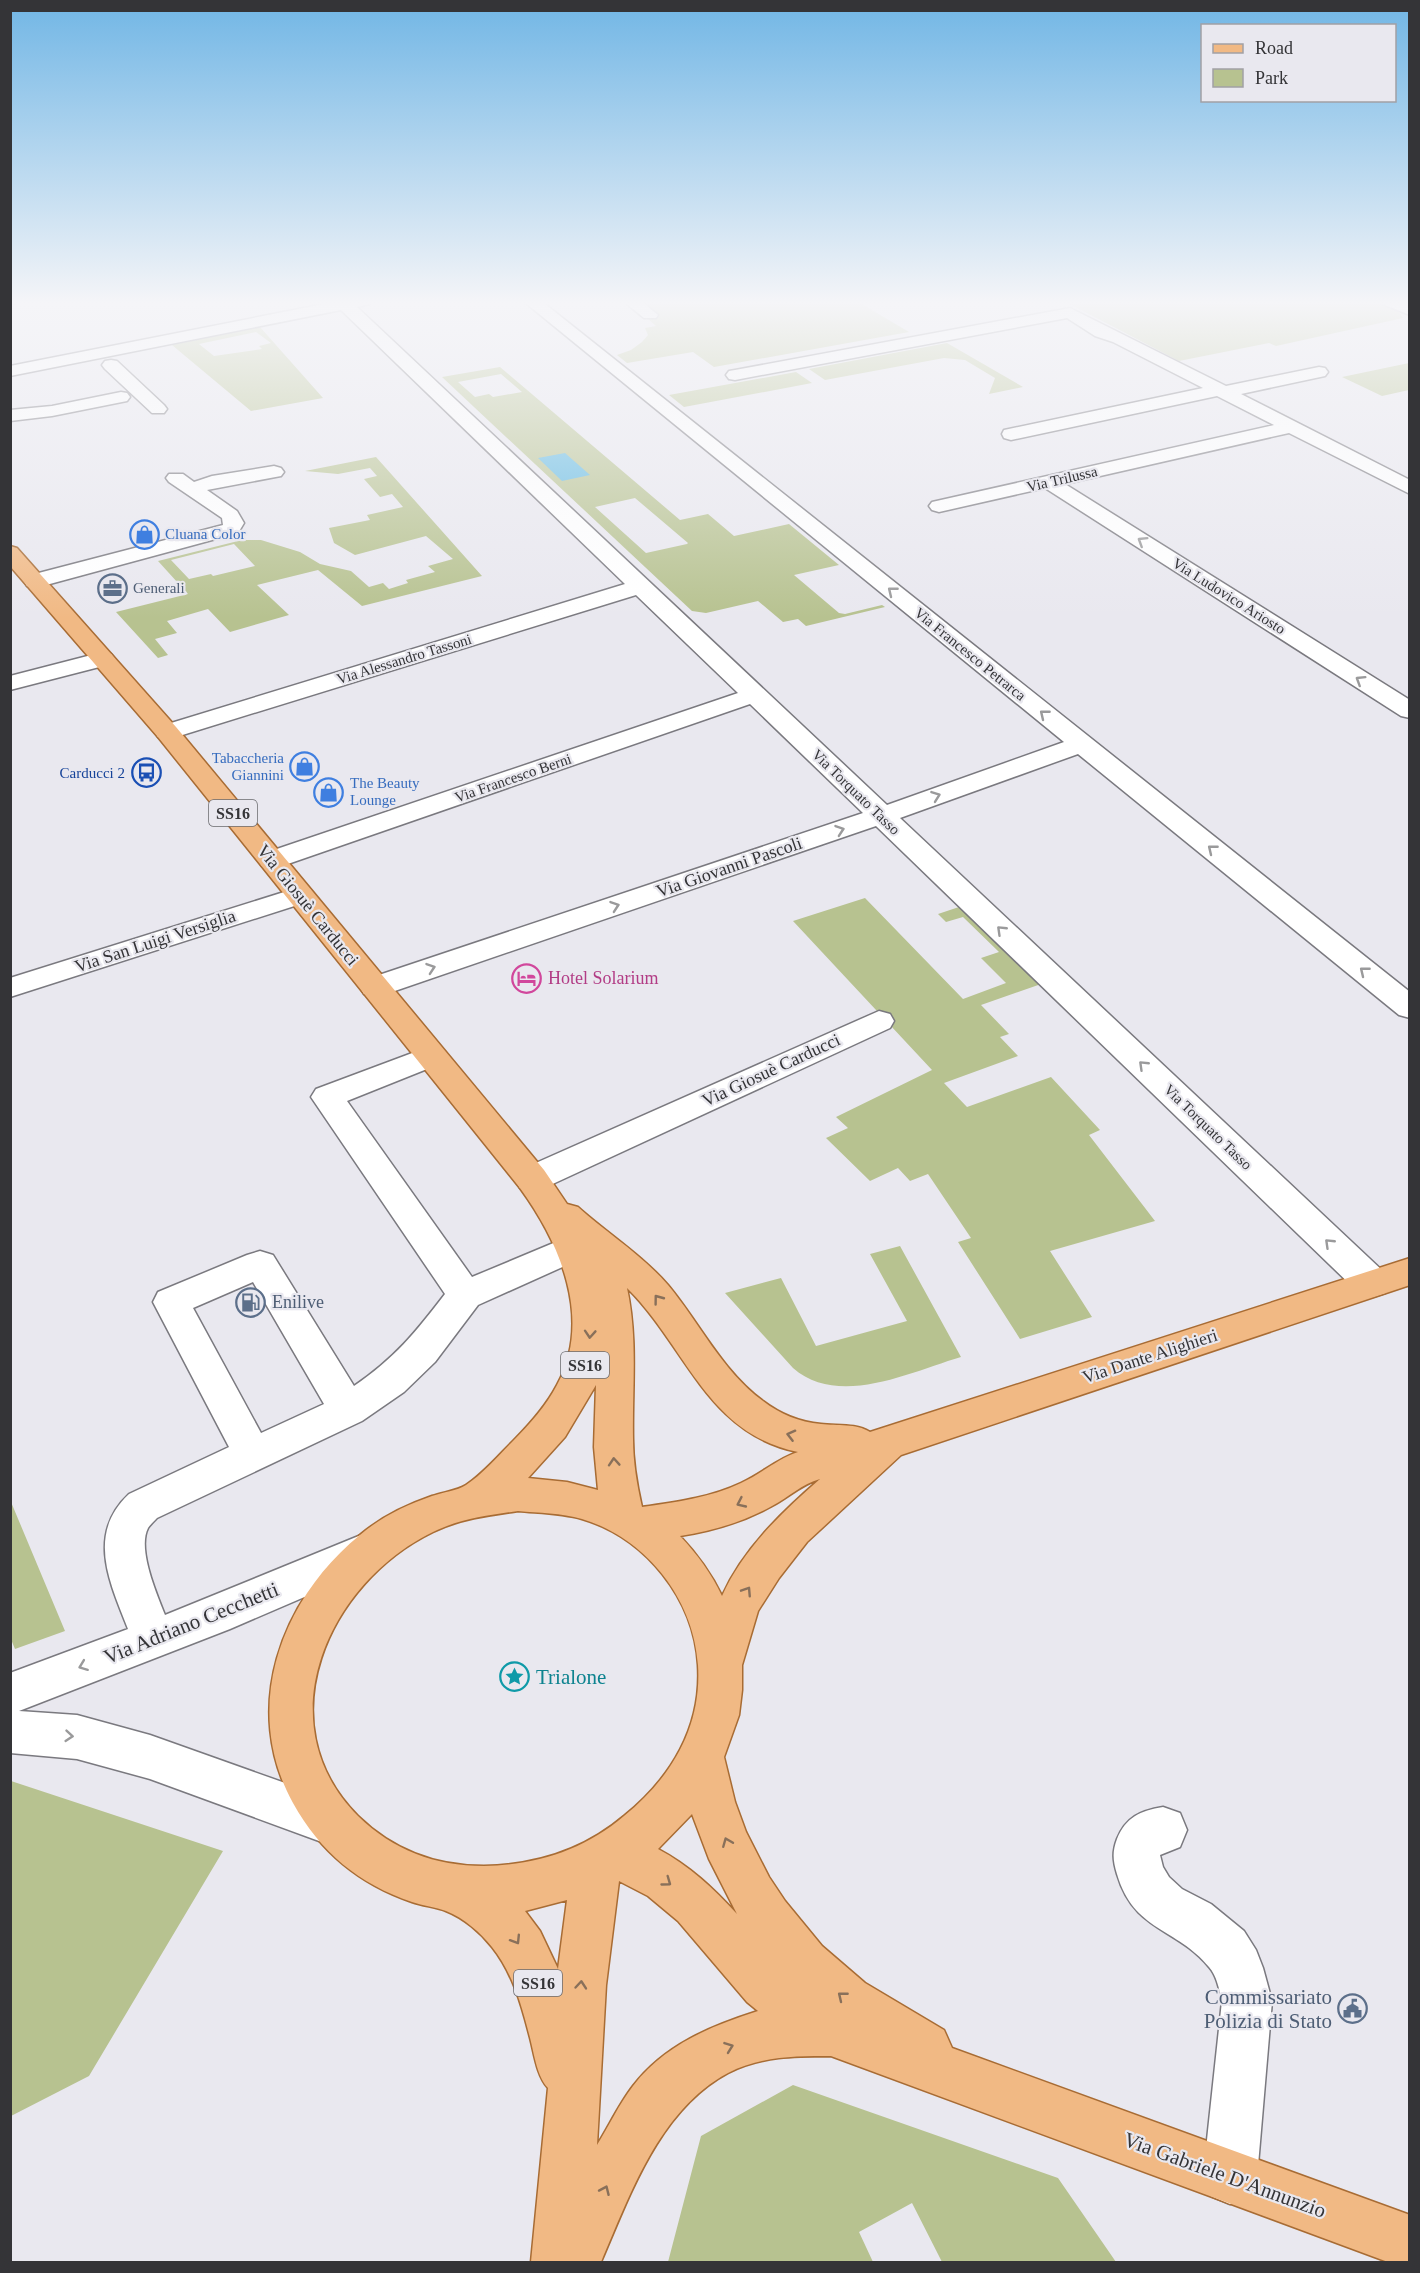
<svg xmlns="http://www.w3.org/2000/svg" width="1420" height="2273" font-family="'Times New Roman',serif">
<rect width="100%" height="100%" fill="#e9e8ef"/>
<!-- green -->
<path fill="#b7c290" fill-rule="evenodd" d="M663 300H855L909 332 714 367 693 352 627 363 617 355 631 350 642 342 648 335 645 328 656 326 646 317 657 314 643 303Z
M1062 300H1372L1399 312 1403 318 1276 346 1269 343 1179 361Z
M260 327 323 398 251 411 172 345ZM256 332 271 343 259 346 262 349 214 356 199 344Z
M947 343 1023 387 989 394 995 378 965 360 944 358 825 380 809 369Z
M1409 363V390L1382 396 1342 377Z
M500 367 680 520 708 514 734 536 789 524 839 565 794 575 839 613 845 614 882 605 885 607 806 626 798 619 783 622 758 601 706 613 692 611 442 377ZM501 374 522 392 493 397 489 394 475 397 458 382ZM635 498 688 543 687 544 646 553 595 507Z
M796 372 812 383 684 407 669 395Z
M376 457 482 576 362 606 318 570 257 585 289 615 230 632 208 609 167 621 177 633 155 639 168 655 158 658 116 612 188 594 158 561 242 540H261L300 552 320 564 351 571 369 587 383 583 389 589 408 583 406 580 435 572 428 566 453 559 426 536 355 555 334 543 329 528 370 520 367 515 403 507 392 494 380 497 364 479 377 476 370 468 338 474 305 471ZM234 544 255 566 213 576 211 574 189 579 171 560Z
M865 898 963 999 1006 983 981 958 999 952 963 917 946 922 938 914 962 906 1044 983 981 1005 1009 1034 1000 1037 1018 1056 944 1083 967 1107 1051 1077 1100 1130 1089 1135 1155 1221 1050 1251 1092 1317 1020 1339 958 1242 971 1238 928 1174 910 1181 898 1168 870 1181 826 1138 848 1128 836 1117 932 1070 793 921Z
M900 1246 961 1357C910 1372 839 1408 793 1368L725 1293 781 1278 816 1346 907 1321 870 1254Z
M11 1502 65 1631 15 1649 10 1637Z
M11 1781 223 1851 89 2076 11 2116Z
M793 2085 1058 2178 1116 2262H942L912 2203 859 2232 873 2262H668L701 2136Z"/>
<!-- water -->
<path fill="#5fb9e1" d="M565 453 590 475 562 481 538 458Z"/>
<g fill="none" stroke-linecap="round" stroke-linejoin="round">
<defs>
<path id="minor" d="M332 300H371L370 304 357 307 887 805 1064 742 522 300H540L1410 992V1018L1399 1015 1078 754 900 818 1385 1273 1390 1283 1385 1293 1372 1297 1359 1293 876 826 386 994 375 996 364 994 360 987 364 980 863 813 750 704 282 866 272 868 262 866 258 860 262 854 738 693 636 595 176 737 167 739 158 737 155 732 158 727 625 584 341 310 10 376V366L334 302Z
M622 300H640L658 315 656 318H644Z
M1378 300H1400L1410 304V315L1380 303Z
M1070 308 1226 386 1319 367 1325 368 1328 372 1325 376 1241 394 1410 480V494L1289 433 1065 484 1410 700V718L1401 716 1045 488 939 512 932 510 929 506 932 502 1274 425 1217 396 1011 440 1004 438 1002 434 1004 430 1203 388 1113 342 1095 336 1067 318 735 380 729 379 726 375 729 371 735 370Z
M111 360 117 361 164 405 167 409 164 413H152L105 369 102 365 105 361Z
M121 392 127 393 130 397 127 401 52 416 10 421V410L52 406Z
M274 466 281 468 284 472 281 476 207 490 237 511 244 523 238 533 35 588 27 586 24 581 27 576 223 525 222 518 169 482 166 478 169 474H183L194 482 212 476Z
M103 652 111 654 115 659 111 664 10 690V676Z
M300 887 310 889 314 895 310 901 10 997V978Z
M879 1011 890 1014 894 1021 890 1028 544 1188 532 1191 520 1188 515 1179 520 1170Z
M431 1046 442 1049 447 1056 442 1063 347 1101 472 1277 575 1234 587 1238 593 1247 587 1256 478 1305 435 1362 404 1392 362 1421 157 1518C154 1521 150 1525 148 1528 137 1549 157 1595 165 1615L366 1533 381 1538 387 1551 381 1564 230 1629 19 1711 77 1715 150 1735 330 1799 347 1806 353 1822 347 1838 330 1845 150 1779 77 1759 10 1753V1673L128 1629C110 1583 86 1534 129 1494L229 1447 153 1302 158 1292 247 1255 260 1251 273 1255 354 1386C394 1359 416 1332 445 1294L311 1097 316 1089ZM253 1282 324 1404 261 1433 193 1308Z
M1163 1807 1180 1813 1187 1830 1180 1847 1160 1855 1163 1867 1169 1877 1182 1889 1211 1904 1244 1931 1256 1950 1263 1968 1272 2001 1257 2177 1249 2196 1230 2204 1211 2196 1203 2177 1222 2001C1219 1989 1217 1976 1209 1967 1176 1927 1134 1932 1117 1874 1113 1861 1112 1852 1117 1839 1126 1817 1140 1811 1163 1807Z"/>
<path id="major" d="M10 546 17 548 176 727 544 1170 567 1204 578 1207C607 1233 642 1255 668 1285 699 1322 722 1371 763 1401 780 1414 799 1422 821 1424 837 1426 856 1423 870 1432L1410 1258V1285L901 1455 807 1542 779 1578 758 1611 742 1665V1690L739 1715 724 1757 735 1802 746 1832 769 1877 785 1901 822 1946 865 1983 944 2030 952 2048 1410 2215V2262H1388L831 2056C797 2056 760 2056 728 2073 659 2110 630 2195 601 2262H531L548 2088C536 2075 534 2051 529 2034 521 2003 512 1972 492 1947 481 1933 464 1918 446 1911 436 1907 423 1906 412 1902 359 1884 320 1852 293 1803 241 1709 280 1600 360 1535 381 1517 406 1505 432 1496 443 1492 457 1491 466 1485 483 1474 499 1455 513 1441 530 1424 546 1406 557 1385 593 1319 560 1243 520 1188L158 737 10 566ZM627 1288C686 1346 707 1434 798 1452 777 1459 761 1474 741 1483 709 1498 676 1502 642 1507 637 1485 633 1462 633 1439 632 1388 638 1339 627 1288ZM596 1385 594 1447 598 1490 567 1482 528 1478 565 1437ZM820 1479C782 1512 743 1549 722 1596 711 1573 698 1555 680 1536 713 1531 743 1522 772 1506 789 1497 802 1484 820 1479ZM518 1511C539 1513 561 1513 582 1519 646 1538 694 1599 698 1665 702 1727 671 1778 624 1816 584 1850 537 1865 484 1866 435 1866 393 1850 358 1816 265 1723 328 1583 433 1532 459 1519 489 1515 518 1511ZM692 1814 709 1859 737 1914C713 1888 690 1866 658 1849ZM619 1881 648 1896 678 1921 747 2002 758 2011C711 2026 664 2045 633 2086 619 2104 609 2126 597 2145L606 1985ZM567 1900 558 1969 540 1931 525 1911Z"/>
</defs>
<!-- minor casing -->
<use href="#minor" stroke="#7a797f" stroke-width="3"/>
<!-- major casing -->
<use href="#major" stroke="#a86c34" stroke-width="3"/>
<!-- minor -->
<use href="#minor" fill="#fff" fill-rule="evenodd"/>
<!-- major -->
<use href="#major" fill="#f1b984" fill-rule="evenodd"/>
<defs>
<path id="rail" d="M10 303 26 300"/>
</defs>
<!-- rail casing -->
<use href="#rail" stroke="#7a7a7e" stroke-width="4"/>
<!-- rail -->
<use href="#rail" stroke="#e9e8ef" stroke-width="2" stroke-dasharray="8" stroke-linecap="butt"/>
</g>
<!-- one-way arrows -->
<defs><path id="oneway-chevron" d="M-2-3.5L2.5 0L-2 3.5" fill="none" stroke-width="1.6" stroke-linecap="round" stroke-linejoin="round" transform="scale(1.5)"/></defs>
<g stroke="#9a9a9b">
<use href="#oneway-chevron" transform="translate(1142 541) rotate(-148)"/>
<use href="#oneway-chevron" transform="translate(892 591) rotate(-141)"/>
<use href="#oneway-chevron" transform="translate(1360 680) rotate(-148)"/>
<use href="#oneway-chevron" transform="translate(1044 714) rotate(-141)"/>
<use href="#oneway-chevron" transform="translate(936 796) rotate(-20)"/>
<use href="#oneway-chevron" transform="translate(840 830) rotate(-19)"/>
<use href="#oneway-chevron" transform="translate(1212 849) rotate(-141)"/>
<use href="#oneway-chevron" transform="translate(615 906) rotate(-19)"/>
<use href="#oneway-chevron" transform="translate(1001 930) rotate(-136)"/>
<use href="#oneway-chevron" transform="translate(431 968) rotate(-19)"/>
<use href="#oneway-chevron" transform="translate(1364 971) rotate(-141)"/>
<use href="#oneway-chevron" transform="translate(1143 1065) rotate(-136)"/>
<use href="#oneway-chevron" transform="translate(1329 1243) rotate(-136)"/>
<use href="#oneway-chevron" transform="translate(83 1666) rotate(159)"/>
<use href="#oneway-chevron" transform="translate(69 1736) rotate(5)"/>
</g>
<g stroke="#89705a">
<use href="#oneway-chevron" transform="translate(658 1299) rotate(-127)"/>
<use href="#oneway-chevron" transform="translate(590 1334) rotate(94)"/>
<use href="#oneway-chevron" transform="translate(791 1435) rotate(-166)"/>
<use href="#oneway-chevron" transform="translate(614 1462) rotate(-94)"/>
<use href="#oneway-chevron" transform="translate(741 1503) rotate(155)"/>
<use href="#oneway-chevron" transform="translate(747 1591) rotate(-57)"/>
<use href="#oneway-chevron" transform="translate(727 1842) rotate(-112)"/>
<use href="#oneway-chevron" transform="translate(667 1882) rotate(36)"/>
<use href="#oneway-chevron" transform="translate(516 1940) rotate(58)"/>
<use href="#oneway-chevron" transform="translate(581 1985) rotate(-85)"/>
<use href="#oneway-chevron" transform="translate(842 1996) rotate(-141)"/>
<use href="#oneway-chevron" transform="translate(729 2047) rotate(-20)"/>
<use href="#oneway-chevron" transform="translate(605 2190) rotate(-66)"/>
</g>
<!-- sky -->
<linearGradient id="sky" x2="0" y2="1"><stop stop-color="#71b6e5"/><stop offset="0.49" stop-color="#f5f5f8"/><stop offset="1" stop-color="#f5f5f8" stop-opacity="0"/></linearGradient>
<rect width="1420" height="618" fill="url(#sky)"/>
<!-- icons -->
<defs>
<symbol id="shop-ring" viewBox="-11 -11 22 22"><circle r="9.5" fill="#e9e8ef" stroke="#3f7fe0" stroke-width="1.5"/><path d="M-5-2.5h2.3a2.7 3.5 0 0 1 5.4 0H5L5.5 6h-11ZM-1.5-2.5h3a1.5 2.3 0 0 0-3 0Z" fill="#3f7fe0"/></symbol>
<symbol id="office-ring" viewBox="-11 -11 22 22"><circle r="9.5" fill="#e9e8ef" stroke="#5c6f8a" stroke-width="1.5"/><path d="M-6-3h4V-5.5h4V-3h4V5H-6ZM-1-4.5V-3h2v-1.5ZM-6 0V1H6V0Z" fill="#5c6f8a"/></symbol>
<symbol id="bus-ring" viewBox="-11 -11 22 22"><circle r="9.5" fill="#e9e8ef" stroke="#1a4fb4" stroke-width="1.5"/><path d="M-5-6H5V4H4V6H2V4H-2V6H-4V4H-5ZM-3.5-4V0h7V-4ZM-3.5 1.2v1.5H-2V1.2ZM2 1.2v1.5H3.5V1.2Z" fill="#1a4fb4"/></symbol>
<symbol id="hotel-ring" viewBox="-11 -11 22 22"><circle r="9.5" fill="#e9e8ef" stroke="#d1479c" stroke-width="1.5"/><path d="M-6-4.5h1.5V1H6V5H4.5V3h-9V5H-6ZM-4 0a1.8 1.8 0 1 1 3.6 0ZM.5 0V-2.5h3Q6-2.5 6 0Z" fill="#d1479c"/></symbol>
<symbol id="fuel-ring" viewBox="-11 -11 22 22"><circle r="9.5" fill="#e9e8ef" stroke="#5c6f8a" stroke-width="1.5"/><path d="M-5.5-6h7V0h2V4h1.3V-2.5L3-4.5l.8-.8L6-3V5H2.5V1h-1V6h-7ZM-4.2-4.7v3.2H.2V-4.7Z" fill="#5c6f8a"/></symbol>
<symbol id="sight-ring" viewBox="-11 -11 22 22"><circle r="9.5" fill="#e9e8ef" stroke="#0f9aa8" stroke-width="1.5"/><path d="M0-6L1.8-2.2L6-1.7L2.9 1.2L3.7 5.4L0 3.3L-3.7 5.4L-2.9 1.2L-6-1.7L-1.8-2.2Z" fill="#0f9aa8"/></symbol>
<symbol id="civic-ring" viewBox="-11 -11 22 22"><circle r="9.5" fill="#e9e8ef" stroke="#5c6f8a" stroke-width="1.5"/><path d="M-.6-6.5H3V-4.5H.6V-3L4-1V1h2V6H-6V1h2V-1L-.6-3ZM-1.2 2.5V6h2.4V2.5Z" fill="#5c6f8a"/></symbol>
</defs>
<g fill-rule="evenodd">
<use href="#shop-ring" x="128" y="518" width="33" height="33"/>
<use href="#office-ring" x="96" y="572" width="33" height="33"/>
<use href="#shop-ring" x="288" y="750" width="33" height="33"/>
<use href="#bus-ring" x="130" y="756" width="33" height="33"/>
<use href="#shop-ring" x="312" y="776" width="33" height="33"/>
<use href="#hotel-ring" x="510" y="962" width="33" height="33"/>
<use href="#fuel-ring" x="234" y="1286" width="33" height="33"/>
<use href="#sight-ring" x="498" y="1660" width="33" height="33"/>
<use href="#civic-ring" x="1336" y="1992" width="33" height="33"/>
</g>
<g text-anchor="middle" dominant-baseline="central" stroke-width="4.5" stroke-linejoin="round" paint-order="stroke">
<!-- far-street labels -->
<g font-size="15" fill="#343437" stroke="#e9e8ef">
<text transform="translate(1062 479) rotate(-13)">Via Trilussa</text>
<text transform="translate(1229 596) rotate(32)">Via Ludovico Ariosto</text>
<text transform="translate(970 654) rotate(39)">Via Francesco Petrarca</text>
<text transform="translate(404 659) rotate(-17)">Via Alessandro Tassoni</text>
<text transform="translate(513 778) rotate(-19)">Via Francesco Berni</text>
<text transform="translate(856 792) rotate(44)">Via Torquato Tasso</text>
<text transform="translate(1208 1127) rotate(44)">Via Torquato Tasso</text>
</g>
<!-- far-shop labels -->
<g font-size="15" fill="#366cbe" stroke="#e9e8ef" text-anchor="start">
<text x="165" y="534">Cluana Color</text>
<text x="284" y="758" text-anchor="end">Tabaccheria<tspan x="284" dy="17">Giannini</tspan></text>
<text x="350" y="783">The Beauty<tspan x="350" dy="17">Lounge</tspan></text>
</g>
<!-- far-service labels -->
<g font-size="15" fill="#4e5e75" stroke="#e9e8ef" text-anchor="start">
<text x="133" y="588">Generali</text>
</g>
<!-- far-transit labels -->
<g font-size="15" fill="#164399" stroke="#e9e8ef" text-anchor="end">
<text x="125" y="773">Carducci 2</text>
</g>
<!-- shield labels -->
<g fill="#e9e8ef" stroke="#6a6a6e" stroke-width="1.5">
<rect x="209" y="800" width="48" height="26" rx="4.5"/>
<rect x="561" y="1352" width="48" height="26" rx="4.5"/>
<rect x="514" y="1970" width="48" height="26" rx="4.5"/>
</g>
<g font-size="16" font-weight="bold" fill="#343437">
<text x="233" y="813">SS16</text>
<text x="585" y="1365">SS16</text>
<text x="538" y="1983">SS16</text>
</g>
<!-- street labels -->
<g font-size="18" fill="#343437" stroke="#e9e8ef">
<text transform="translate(729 867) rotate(-19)">Via Giovanni Pascoli</text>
<text transform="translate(308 905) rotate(51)">Via Giosuè Carducci</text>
<text transform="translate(155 941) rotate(-18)">Via San Luigi Versiglia</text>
<text transform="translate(771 1070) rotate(-25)">Via Giosuè Carducci</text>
<text transform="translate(1150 1356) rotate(-18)">Via Dante Alighieri</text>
</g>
<!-- hotel labels -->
<g font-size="18" fill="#b23c85" stroke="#e9e8ef" text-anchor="start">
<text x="548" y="978">Hotel Solarium</text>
</g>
<!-- service labels -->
<g font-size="18" fill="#4e5e75" stroke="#e9e8ef" text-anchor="start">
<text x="272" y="1302">Enilive</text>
</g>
<!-- near-street labels -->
<g font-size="21" fill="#343437" stroke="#e9e8ef">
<text transform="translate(191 1623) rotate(-22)">Via Adriano Cecchetti</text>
<text transform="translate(1225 2175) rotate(20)">Via Gabriele D'Annunzio</text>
</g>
<!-- near-culture labels -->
<g font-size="21" fill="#0d838f" stroke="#e9e8ef" text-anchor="start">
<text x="536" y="1677">Trialone</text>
</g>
<!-- near-service labels -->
<g font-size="21" fill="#4e5e75" stroke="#e9e8ef" text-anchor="end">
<text x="1332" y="1997">Commissariato<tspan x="1332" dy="24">Polizia di Stato</tspan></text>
</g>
</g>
<!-- border -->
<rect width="1420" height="2273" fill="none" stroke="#343437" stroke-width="24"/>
<!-- legend -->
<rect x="1201" y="24" width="195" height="78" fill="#e9e8ef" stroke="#a1a0a5" stroke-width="1.5"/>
<rect x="1213" y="44" width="30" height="9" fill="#f1b984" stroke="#a1a0a5" stroke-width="1.5"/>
<text x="1255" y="54" font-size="18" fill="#343437">Road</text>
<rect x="1213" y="69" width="30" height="18" fill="#b7c290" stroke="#a1a0a5" stroke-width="1.5"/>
<text x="1255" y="84" font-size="18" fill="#343437">Park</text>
</svg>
